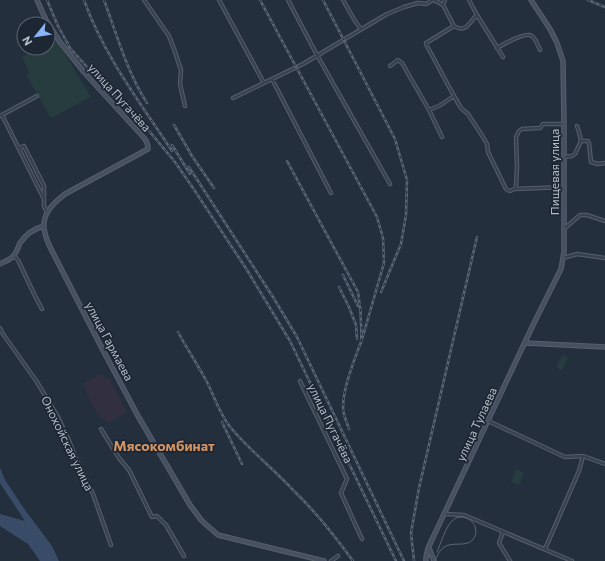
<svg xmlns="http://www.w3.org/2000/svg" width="605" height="561" font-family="Commissioner,sans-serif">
<rect width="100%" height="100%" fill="#242f3e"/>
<!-- medical -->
<path fill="#32303f" d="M101 374 107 379 109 378 127 412 108 423 103 418 101 419 87 395V391L83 384Z"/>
<!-- green -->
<path fill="#263c3f" d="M56 39 91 97 51 118 26 75 30 73 22 57 38 48H48V43Z
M562 355 568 358 562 370 556 368Z
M516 469 524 473 519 485 511 482Z"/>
<!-- water -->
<path fill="#394c67" d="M0 468 5 480 25 510 52 546 59 561H40L28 544 0 526V514L25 521 0 483Z"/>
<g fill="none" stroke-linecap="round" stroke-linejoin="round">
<defs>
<path id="street" d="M144 0 169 36 174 49 181 70 180 84 185 106
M219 0 264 83
M288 0 317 55 390 184
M343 0 355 21 361 29
M434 0 443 5 454 26
M469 0 477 15 503 57
M443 5 445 0
M497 48C504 44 526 31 532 36 536 39 538 46 540 50
M390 66 398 60 402 63 429 110
M272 79 331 193
M454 96 427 46 426 43 454 26C466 34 470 21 477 15
M233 98 303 64 387 14 404 7 418 3 426 4 433 0
M2 115 44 199
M0 116 37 96
M577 126 579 132 581 141H588L589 143 591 162 598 164 605 163
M442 137 429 110 439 106 454 96 461 108 468 114 483 137 487 144 488 152 506 189C509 192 513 191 516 187L517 167 516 137 519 131 522 129 540 128 543 124H564
M19 148 24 146 44 186V206L47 212
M564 157 572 156 575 154 581 141
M515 189 564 187
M564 229 580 215H587L605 221
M14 256 18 260 35 296 42 309
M563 258 577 254 605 258
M0 328 3 334 37 382 59 419 70 443 74 454 93 494 111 545
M300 381 347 479 341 493 362 539
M488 421 565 457 583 456 605 464
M101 429 119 458 129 470 152 517 157 516 166 525 184 556
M444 514 464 515 572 561
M503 532 499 543 510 561
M545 549 579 471 583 456
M331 561 338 556"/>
<path id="secondary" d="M37 0 46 20 60 42 83 71 145 139C147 142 148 145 148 149L65 194C52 204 40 216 45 233 46 239 49 245 52 251L105 354 138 416 190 505 202 521 218 535 324 561
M0 264C5 261 11 260 14 255 17 252 18 247 20 243 26 234 33 229 44 226
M525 343 605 347
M429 548 434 561
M426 561C425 551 433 538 437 529L533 325 561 269 564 252V124L563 61 557 43 550 29 531 0"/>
</defs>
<!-- street casing -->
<use href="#street" stroke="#565f6c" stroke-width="4.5"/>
<!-- secondary casing -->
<use href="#secondary" stroke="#565f6c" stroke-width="5.5"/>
<!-- street -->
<use href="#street" stroke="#38414e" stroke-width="2.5"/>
<!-- secondary -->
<use href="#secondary" stroke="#465061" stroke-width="3.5"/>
<!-- tram -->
<path stroke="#5a6575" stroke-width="1" d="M435 561C437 556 439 551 443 548 451 540 468 549 474 538 482 524 463 510 452 521 445 528 441 543 437 552"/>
<defs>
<path id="rail" d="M47 0 58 26 70 48 87 67 150 132 175 162 195 191 247 270 290 341 396 561
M84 0C104 56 140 102 172 151
M104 0C117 35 127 72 147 103
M260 0 377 217 383 238 384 263 361 343C362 325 361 309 358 292L287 161
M323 0 395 139 407 180 406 215 401 244 381 292
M588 0 605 7
M174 125 192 156 214 188
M172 145 190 174
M189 167 273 297 297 337 404 561
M343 275 358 306
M339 287 349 307 356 325 357 339
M178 332C187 349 198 365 207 382 215 398 220 415 231 428 250 451 274 469 294 491 316 512 335 536 353 561
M222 422 242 464
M349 429C347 422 343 415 343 408 343 386 355 359 362 339
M414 561 411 533 419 488 477 237"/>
</defs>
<!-- rail casing -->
<use href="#rail" stroke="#5a6575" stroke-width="2.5"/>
<!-- rail -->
<use href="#rail" stroke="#1d2633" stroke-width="1" stroke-dasharray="3" stroke-linecap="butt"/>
</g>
<g text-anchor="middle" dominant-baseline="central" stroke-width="3.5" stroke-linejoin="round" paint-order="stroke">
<!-- street labels -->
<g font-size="12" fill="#b4bcc9" stroke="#1d2633">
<text transform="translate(120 97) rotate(48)">улица Пугачёва</text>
<text transform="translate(554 172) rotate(-90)">Пищевая улица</text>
<text transform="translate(110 341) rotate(62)">улица Гармаева</text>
<text transform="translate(331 423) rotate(64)">улица Пугачёва</text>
<text transform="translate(476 424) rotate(-65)">улица Тулаева</text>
<text transform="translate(68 443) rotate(64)">Онохойская улица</text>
</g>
<!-- quarter labels -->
<g font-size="14" font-weight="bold" fill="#d59563" stroke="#1d2633">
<text x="164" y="445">Мясокомбинат</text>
</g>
</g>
<!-- north arrow -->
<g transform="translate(36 36) rotate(240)"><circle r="19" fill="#1d2633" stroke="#59626f"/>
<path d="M0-3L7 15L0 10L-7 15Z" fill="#8ab4f8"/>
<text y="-6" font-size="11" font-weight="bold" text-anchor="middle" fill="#b4bcc9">N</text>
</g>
</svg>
